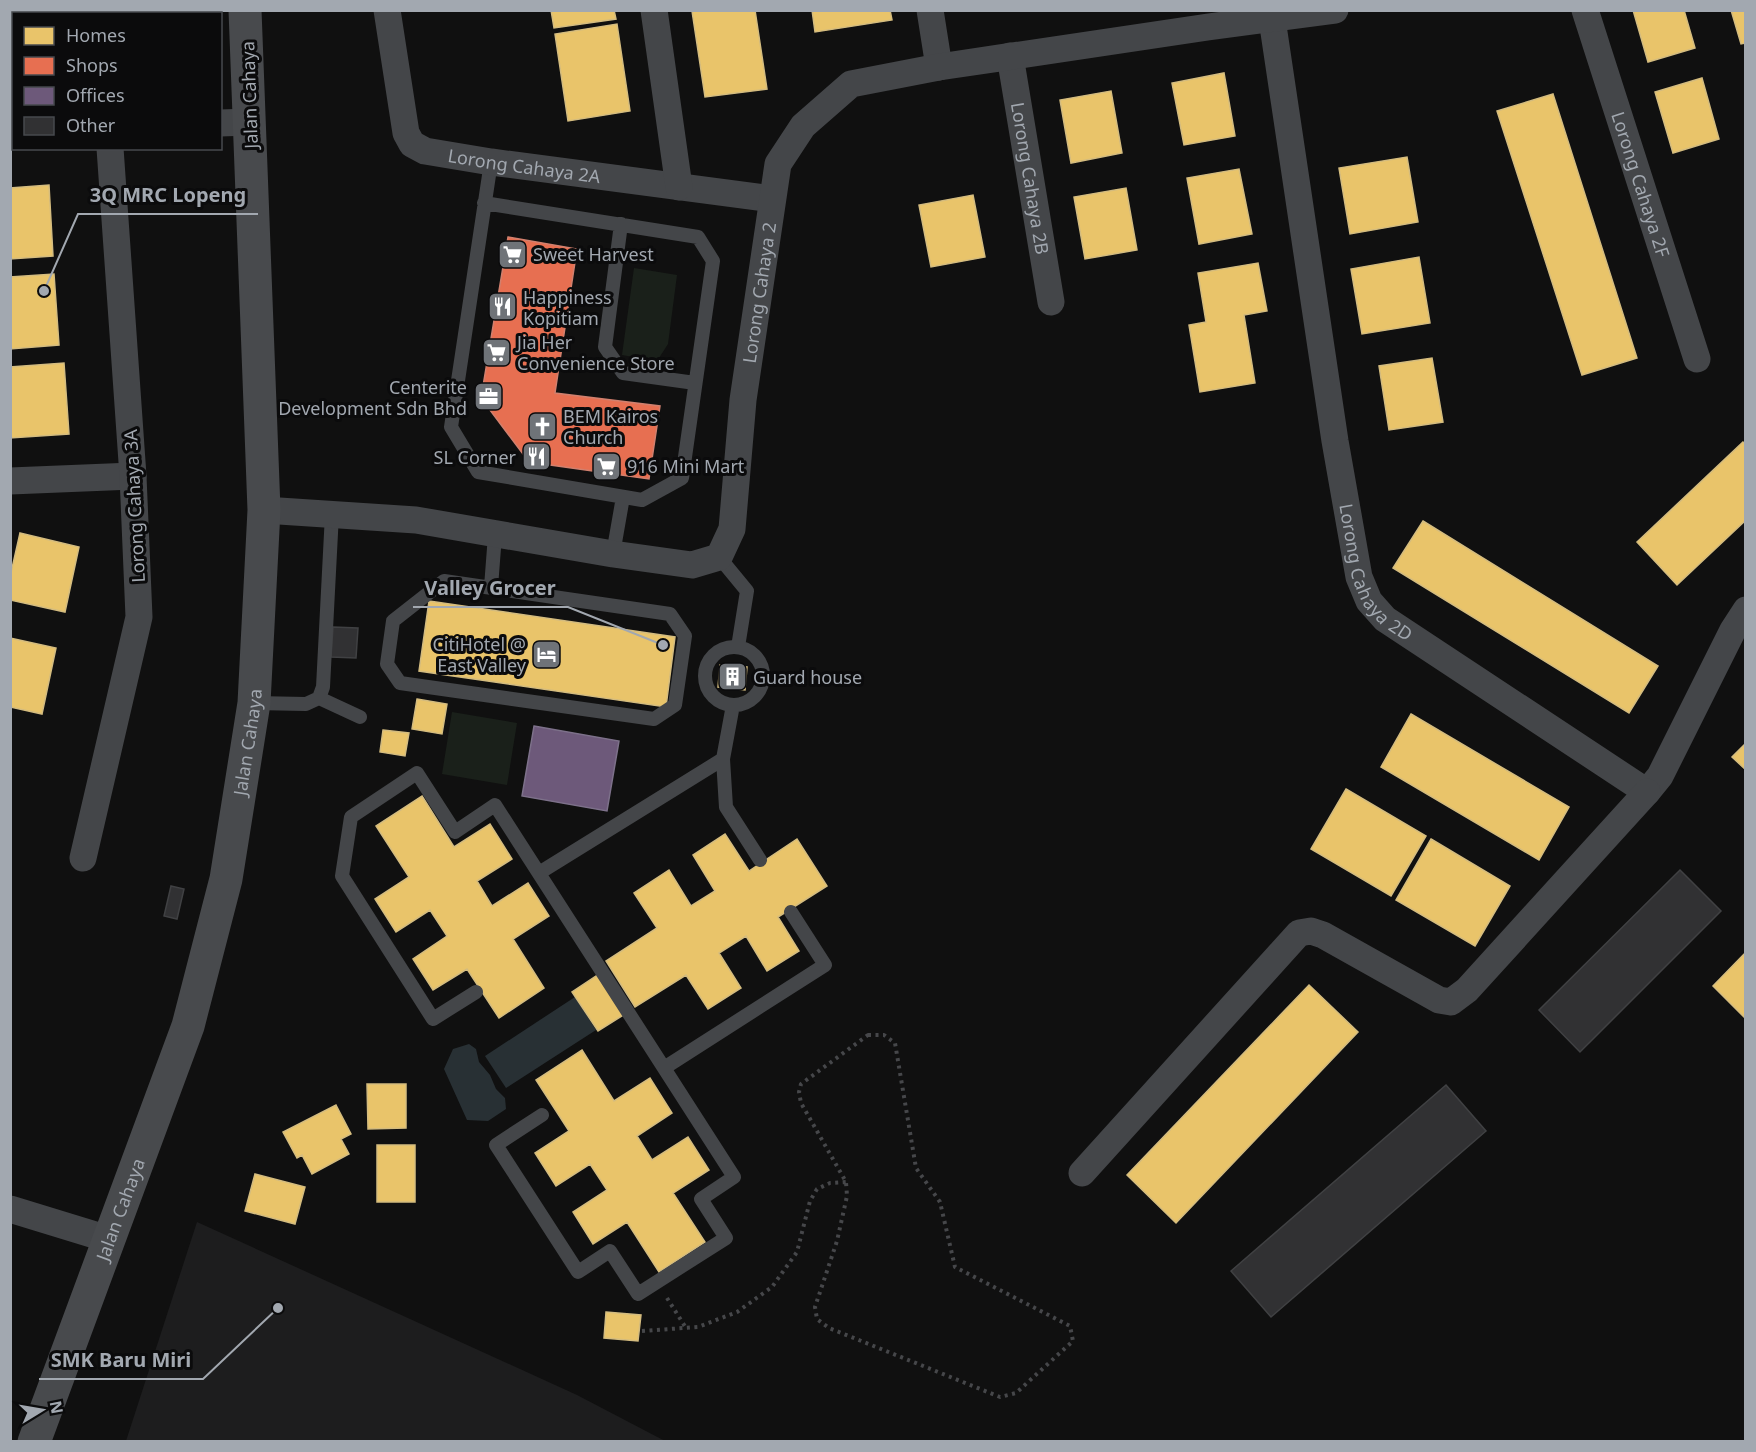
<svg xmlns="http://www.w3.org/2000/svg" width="1756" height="1452" font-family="'Noto Sans',sans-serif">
<rect width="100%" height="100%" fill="#101010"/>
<!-- built -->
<path fill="#1d1d1e" d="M197 1222 577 1395 665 1441H126Z"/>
<!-- green -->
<path fill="#1a201a" d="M634 268 677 275 668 344 657 361 622 355Z
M452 712 517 723 507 785 442 774Z"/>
<!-- water -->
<path fill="#283034" d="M575 997 596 1030 506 1088 485 1056Z
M469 1044 476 1049 479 1062 490 1075 496 1089 505 1098 506 1109 488 1121 467 1120 444 1069 453 1049Z"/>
<!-- homes -->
<path fill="#e9c46a" stroke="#d4bc7f" stroke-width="1.5" d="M10 10H25L26 14H14V59L10 60Z
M551 10H614L616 19 554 28Z
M755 10 767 89 705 97 692 11Z
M812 10H890L892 20 815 32Z
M1633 10H1684L1695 48 1648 62Z
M1731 10H1746V43L1741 44Z
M617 24 630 111 568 121 555 34Z
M1224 73 1235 136 1184 145 1172 83Z
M1702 78 1719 139 1673 153 1655 92Z
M1111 91 1122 153 1071 163 1060 100Z
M1553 94 1637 358 1582 375 1497 111Z
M1407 157 1418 222 1350 234 1339 168Z
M1239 169 1252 234 1199 244 1187 178Z
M49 185 53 256 10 259V188Z
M1126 188 1137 250 1085 259 1074 197Z
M973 195 985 257 931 267 919 205Z
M1419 257 1430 323 1362 334 1351 269Z
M1258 263 1267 311 1244 315 1255 383 1200 392 1189 325 1206 322 1198 273Z
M54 274 59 345 10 349V277Z
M1432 358 1443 422 1389 430 1379 366Z
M64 363 69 434 10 438V367Z
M1743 442 1746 444V520L1677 585 1637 542Z
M1423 521 1658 666 1629 713 1393 568Z
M20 533 79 547 65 612 10 600V577Z
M429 601 675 637 666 707 419 671Z
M10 638 56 648 42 714 10 707Z
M720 665 747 667 745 690 718 687Z
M417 699 447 704 442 734 412 729Z
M1411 714 1569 807 1539 860 1381 767Z
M383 730 409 733 405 756 380 752Z
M1746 743V770L1732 757Z
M1346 789 1426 836 1391 896 1311 849Z
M422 796 454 847 490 824 512 859 477 881 492 906 528 883 549 916 513 939 544 988 499 1018 467 969 433 990 413 959 447 936 430 910 396 932 375 899 409 877 376 826Z
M725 834 749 871 797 839 827 886 778 917 799 951 767 971 746 936 719 953 741 988 708 1009 686 975 635 1007 606 961 657 928 634 893 669 870 691 906 715 891 693 855Z
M1431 839 1510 886 1475 946 1396 900Z
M1746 952V1019L1713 986Z
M599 974 625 1014 598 1031 572 992Z
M1309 985 1358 1032 1176 1223 1127 1175Z
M582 1050 614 1101 650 1078 672 1113 637 1136 652 1160 688 1137 709 1170 673 1193 705 1242 659 1272 627 1222 593 1244 573 1212 607 1190 590 1164 556 1186 535 1153 569 1131 536 1080Z
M367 1084H406V1128L368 1129Z
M336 1105 351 1134 341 1139 349 1154 312 1174 302 1155 297 1158 283 1132Z
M377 1145H415V1202H377Z
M255 1174 305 1187 295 1224 245 1211Z
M606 1312 641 1315 638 1341 604 1338Z"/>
<!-- shops -->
<path fill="#e76f51" stroke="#d2806e" stroke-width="1.5" d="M508 237 577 249 555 393 660 406 649 479 529 462 481 398Z"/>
<!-- offices -->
<path fill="#6d597a" stroke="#7d718a" stroke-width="1.5" d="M534 726 619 741 607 811 522 796Z"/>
<!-- building -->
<path fill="#313133" stroke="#404143" stroke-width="1.5" d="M333 627 358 628 356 658 331 657Z
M1680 870 1721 911 1580 1052 1539 1010Z
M171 886 184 889 177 919 164 916Z
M1446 1085 1486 1131 1271 1317 1231 1271Z"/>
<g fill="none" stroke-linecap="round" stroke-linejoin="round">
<!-- path -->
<path stroke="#46474a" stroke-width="4" stroke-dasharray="3 4.5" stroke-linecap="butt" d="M868 1035H884L895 1043 916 1168 940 1202 955 1267 1070 1326 1073 1341 1016 1393 1000 1397 829 1328 817 1319 815 1307 837 1241 847 1196 846 1182 801 1103 799 1092 801 1084Z
M667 1298 686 1328
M642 1331 698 1327 737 1312 772 1287 797 1252 810 1201 817 1189 830 1183 846 1182"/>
<!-- lane -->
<path stroke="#444649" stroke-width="14" d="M484 203 698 237 713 261 682 478 642 500 478 472 451 427 491 162
M621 224 605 347 623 373 695 383
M613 554 623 497
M719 557 747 591 738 647
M444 581 670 614 685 636 675 705 654 719 400 683 387 664 393 621Z
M491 587 495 535
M705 676a29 29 0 1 1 58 0a29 29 0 1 1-58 0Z
M319 698 360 717
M254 703 306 704 319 698 323 687 332 514
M723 759 726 807 760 860
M539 873 723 759 733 705
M476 992 433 1019 342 876 351 817 417 773 455 832 495 805 734 1177 701 1199 726 1238 638 1294 610 1251 578 1272 496 1145 542 1115
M664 1068 825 965 791 912"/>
<!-- street -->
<g stroke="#444649" stroke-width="27">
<path d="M92 10V14"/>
<path id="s1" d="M387 10 406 133 412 144 425 151 491 162 772 199"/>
<path d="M654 10 679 187"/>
<path d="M930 10 939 67"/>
<path id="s2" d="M1585 10 1697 359"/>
<path id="s3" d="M1272 19 1335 441 1359 577 1369 601 1385 619 1647 792 1660 776 1733 630 1746 610"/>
<path id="s4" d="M1010 56 1051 302"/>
<path d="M220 123 250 122"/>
<path d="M10 130 14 131"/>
<path d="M10 481 133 476"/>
<path id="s5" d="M264 510 416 520 613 554 692 565 719 557 732 529 743 400 778 164 803 126 851 84 939 67 1208 27 1335 10"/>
<path d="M83 858 139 617 133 476 110 148"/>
<path d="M1082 1173 1299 933 1311 931 1323 935 1439 1000 1451 1002 1467 990 1647 792"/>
<path d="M10 1209 108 1239"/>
</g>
<!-- secondary -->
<path stroke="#484a4d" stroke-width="33" id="s6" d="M34 1442 188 1026 226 879 254 703 264 510 245 10"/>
</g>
<!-- icons -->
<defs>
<symbol id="supermarket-square" viewBox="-11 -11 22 22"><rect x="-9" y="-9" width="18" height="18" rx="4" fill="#6f7378" stroke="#0b0b0c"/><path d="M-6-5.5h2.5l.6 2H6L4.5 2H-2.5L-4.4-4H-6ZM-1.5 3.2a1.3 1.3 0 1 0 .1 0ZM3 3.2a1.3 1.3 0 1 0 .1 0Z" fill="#fff"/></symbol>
<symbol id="restaurant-square" viewBox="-11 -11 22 22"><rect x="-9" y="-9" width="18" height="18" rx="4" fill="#6f7378" stroke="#0b0b0c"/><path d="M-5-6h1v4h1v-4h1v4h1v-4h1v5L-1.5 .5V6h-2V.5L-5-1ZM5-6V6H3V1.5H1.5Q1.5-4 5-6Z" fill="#fff"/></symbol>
<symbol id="office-square" viewBox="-11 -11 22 22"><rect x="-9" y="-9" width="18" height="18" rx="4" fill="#6f7378" stroke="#0b0b0c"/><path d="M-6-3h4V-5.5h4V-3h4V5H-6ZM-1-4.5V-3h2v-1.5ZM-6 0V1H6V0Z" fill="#fff"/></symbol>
<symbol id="church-square" viewBox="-11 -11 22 22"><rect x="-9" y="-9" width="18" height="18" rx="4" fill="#6f7378" stroke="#0b0b0c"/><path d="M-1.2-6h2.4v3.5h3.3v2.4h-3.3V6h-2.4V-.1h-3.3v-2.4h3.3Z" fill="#fff"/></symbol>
<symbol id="hotel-square" viewBox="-11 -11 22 22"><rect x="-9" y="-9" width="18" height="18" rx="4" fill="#6f7378" stroke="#0b0b0c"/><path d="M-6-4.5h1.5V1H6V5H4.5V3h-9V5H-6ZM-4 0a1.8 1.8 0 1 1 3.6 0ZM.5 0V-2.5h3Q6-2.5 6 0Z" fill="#fff"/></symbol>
<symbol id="building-square" viewBox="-11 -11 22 22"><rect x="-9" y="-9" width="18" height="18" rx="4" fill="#6f7378" stroke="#0b0b0c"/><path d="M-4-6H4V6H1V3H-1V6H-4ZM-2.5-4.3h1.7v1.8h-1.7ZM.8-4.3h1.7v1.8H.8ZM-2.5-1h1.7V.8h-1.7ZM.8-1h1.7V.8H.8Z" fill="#fff"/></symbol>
</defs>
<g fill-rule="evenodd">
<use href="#supermarket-square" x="496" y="238" width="33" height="33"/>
<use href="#restaurant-square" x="486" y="290" width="33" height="33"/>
<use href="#supermarket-square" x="480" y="336" width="33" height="33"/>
<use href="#office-square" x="472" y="380" width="33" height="33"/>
<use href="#church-square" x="526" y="410" width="33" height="33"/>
<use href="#restaurant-square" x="520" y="440" width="33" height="33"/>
<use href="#supermarket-square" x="590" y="450" width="33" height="33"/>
<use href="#hotel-square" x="530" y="638" width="33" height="33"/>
<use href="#building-square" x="716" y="660" width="33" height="33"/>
</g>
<g text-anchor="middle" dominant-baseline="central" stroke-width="6" stroke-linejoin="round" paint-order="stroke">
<!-- street labels -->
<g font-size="18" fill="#a2a8b0" stroke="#0b0b0c">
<text transform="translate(249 95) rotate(-92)">Jalan Cahaya</text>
<text stroke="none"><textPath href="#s1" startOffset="252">Lorong Cahaya 2A</textPath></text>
<text stroke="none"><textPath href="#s4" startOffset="124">Lorong Cahaya 2B</textPath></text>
<text stroke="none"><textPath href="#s2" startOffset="183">Lorong Cahaya 2F</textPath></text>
<text stroke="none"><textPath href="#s5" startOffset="729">Lorong Cahaya 2</textPath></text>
<text transform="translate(134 506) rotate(-93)">Lorong Cahaya 3A</text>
<text stroke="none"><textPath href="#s3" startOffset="568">Lorong Cahaya 2D</textPath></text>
<text stroke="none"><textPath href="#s6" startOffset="734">Jalan Cahaya</textPath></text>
<text stroke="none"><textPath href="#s6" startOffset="248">Jalan Cahaya</textPath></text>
</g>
<!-- poi labels -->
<g font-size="18" fill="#a2a8b0" stroke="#0b0b0c" text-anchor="start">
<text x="533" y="254">Sweet Harvest</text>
<text x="523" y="297">Happiness<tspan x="523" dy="21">Kopitiam</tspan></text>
<text x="517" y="342">Jia Her<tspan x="517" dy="21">Convenience Store</tspan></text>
<text x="467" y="387" text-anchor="end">Centerite<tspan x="467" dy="21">Development Sdn Bhd</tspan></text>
<text x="563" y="416">BEM Kairos<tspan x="563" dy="21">Church</tspan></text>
<text x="516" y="457" text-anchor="end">SL Corner</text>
<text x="627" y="466">916 Mini Mart</text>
<text x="526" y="644" text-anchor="end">CitiHotel @<tspan x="526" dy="21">East Valley</tspan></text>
<text x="753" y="677">Guard house</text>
</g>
</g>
<!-- callouts -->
<path fill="none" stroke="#a2a8b0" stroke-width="2" d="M44 291L78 214H258M663 645L568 607H413M278 1308L203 1379H39"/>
<g fill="#a2a8b0" stroke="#0b0b0c" stroke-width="2">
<circle cx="44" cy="291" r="6"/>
<circle cx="663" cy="645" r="6"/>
<circle cx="278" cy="1308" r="6"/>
</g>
<g font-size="20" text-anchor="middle" font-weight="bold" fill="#a2a8b0" stroke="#0b0b0c" stroke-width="6" stroke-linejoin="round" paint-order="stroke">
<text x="168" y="202">3Q MRC Lopeng</text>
<text x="490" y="595">Valley Grocer</text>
<text x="121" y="1367">SMK Baru Miri</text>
</g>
<!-- border -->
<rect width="1756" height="1452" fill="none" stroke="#a2a8b0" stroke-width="24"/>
<!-- legend -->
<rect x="12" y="12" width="210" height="138" fill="#0b0b0c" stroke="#474a4e" stroke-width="1.5"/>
<rect x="24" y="27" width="30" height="18" fill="#e9c46a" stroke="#474a4e" stroke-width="1.5"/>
<text x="66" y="42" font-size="18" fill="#a2a8b0">Homes</text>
<rect x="24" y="57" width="30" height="18" fill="#e76f51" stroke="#474a4e" stroke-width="1.5"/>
<text x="66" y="72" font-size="18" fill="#a2a8b0">Shops</text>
<rect x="24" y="87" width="30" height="18" fill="#6d597a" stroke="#474a4e" stroke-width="1.5"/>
<text x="66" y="102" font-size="18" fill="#a2a8b0">Offices</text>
<rect x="24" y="117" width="30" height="18" fill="#313133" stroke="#474a4e" stroke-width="1.5"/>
<text x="66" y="132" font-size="18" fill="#a2a8b0">Other</text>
<!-- north arrow -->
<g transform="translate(42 1410) rotate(79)" stroke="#0b0b0c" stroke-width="4.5" paint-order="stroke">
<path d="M0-4.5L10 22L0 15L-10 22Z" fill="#a2a8b0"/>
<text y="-9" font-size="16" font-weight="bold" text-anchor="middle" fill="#a2a8b0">N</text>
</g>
</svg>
